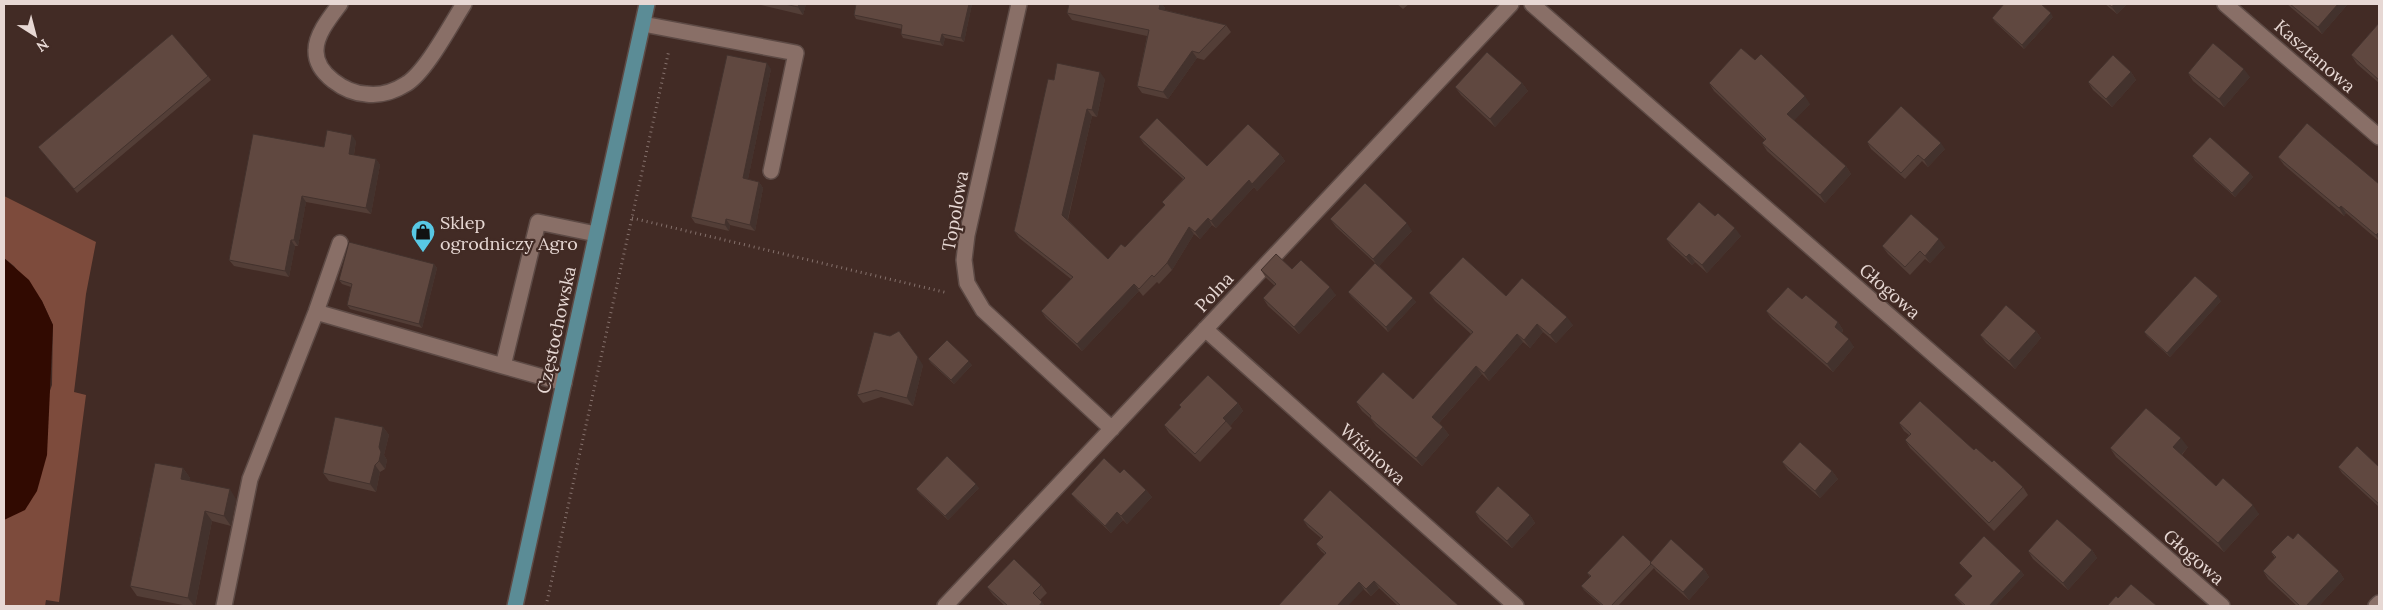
<svg xmlns="http://www.w3.org/2000/svg" width="2383" height="610" font-family="Lora,serif">
<rect width="100%" height="100%" fill="#422b25"/>
<!-- green -->
<path fill="#7d4b3c" d="M4 196 96 242 86 294 74 392 86 395 59 602 46 600 45 606H4V520L52 385 53 325 42 301 14 266 4 258Z"/>
<!-- water -->
<path fill="#310a01" d="M4 258 29 280 42 301 53 325 47 455 37 491 25 510 4 520Z"/>
<g fill="none" stroke-linecap="round" stroke-linejoin="round">
<defs>
<path id="minor" d="M340 4C331 16 316 34 316 50 315 74 346 93 366 94 380 96 395 91 406 84 426 72 451 24 464 4
M1019 4 967 235 964 260 967 283 983 310 1112 429
M1532 4 2222 606
M2225 4 2379 137
M643 24 796 53 771 171
M316 312 503 366
M1205 329 1516 606
M564 383 503 366 538 222 596 234
M224 606 250 479 316 312 340 243
M945 606 1511 4
M2376 606 2379 603"/>
<path id="major" d="M515 606 647 4"/>
</defs>
<!-- minor casing -->
<use href="#minor" stroke="#5d4a45" stroke-width="18"/>
<!-- major casing -->
<use href="#major" stroke="#5d4a45" stroke-width="18"/>
<!-- path -->
<path stroke="#85716c" stroke-width="3" stroke-dasharray="1 4" stroke-linecap="butt" d="M632 218 948 293
M546 606 669 50"/>
<!-- minor -->
<use href="#minor" stroke="#896f67" stroke-width="15"/>
<!-- major -->
<use href="#major" stroke="#5b8c96" stroke-width="15"/>
</g>
<!-- wall -->
<path fill="#533e37" d="M757 4H806L803 15Z
M856 4H972L964 42 945 38 943 46 903 38 901 34 902 29 856 19 854 15Z
M1069 4H1162L1165 8V10L1226 25 1231 32 1204 60 1197 58 1168 99 1142 93 1137 86 1147 36 1072 20 1067 13Z
M1397 4H1409L1403 9Z
M2105 4H2127L2117 14Z
M2287 4H2347V5L2322 34Z
M2053 17 2024 49 1995 22 1992 18Z
M2379 23V83L2357 64 2351 55Z
M771 69 748 179 759 182 763 188 755 231 730 225 729 231 695 223 691 217Z
M2131 72 2136 80 2112 107 2093 90 2088 82Z
M2188 73 2250 77 2224 107 2193 81Z
M208 76 211 80 77 193 38 147Z
M1105 79 1097 117 1092 116 1068 220 1108 259 1125 247 1165 205 1162 202 1183 179 1144 144 1139 137 1207 166 1280 154 1285 161 1257 191 1254 187 1216 228 1212 225 1200 239 1194 234 1172 270 1159 284 1157 282 1143 296 1139 291 1082 351 1046 318 1041 311 1071 279 1019 238 1014 231 1054 80Z
M1522 83 1528 91 1495 127 1461 95 1455 87Z
M1709 83 1810 104 1794 120 1846 166 1851 174 1825 203 1767 151 1762 143 1765 140 1714 91Z
M356 141 354 155 376 159 380 165 371 214 306 202 298 246H295L289 277 234 266 229 260 324 147Z
M1867 142 1945 149 1928 167 1922 161 1905 179 1871 149Z
M2192 156 2250 173 2253 177 2235 197 2195 161Z
M2278 157 2379 184V241L2346 213 2344 216 2284 165Z
M1715 216 1741 236 1707 273 1695 262 1692 265 1672 247 1666 239Z
M1330 219 1412 231 1379 266 1416 302 1388 332 1351 296 1348 292 1375 263 1336 227Z
M1882 246 1945 247 1930 263 1925 259 1910 275 1888 254Z
M434 264 437 268 422 328 350 309 347 305 351 287 342 284 339 280Z
M1292 269 1336 295 1299 334 1268 306 1263 298 1275 286 1266 278 1261 270Z
M1429 293 1506 296 1573 325 1556 343 1543 332 1530 348 1523 342 1489 381 1482 374 1439 423 1443 427 1449 435 1422 466 1376 426 1370 418 1362 411 1356 402 1413 399 1471 334 1435 301Z
M1802 299 1838 322 1843 330 1842 333 1854 347 1833 372 1772 319 1766 311Z
M2221 301 2170 357 2147 336 2144 332Z
M2036 331 2041 338 2015 369 1986 343 1980 335Z
M928 359 972 365 954 384 931 363Z
M923 365 913 406 881 397 863 403 857 395Z
M1238 403 1243 411 1230 426 1232 428 1200 462 1169 433 1164 425Z
M1899 423 1974 450 1992 462 2023 487 2028 495 1994 531 1910 448 1905 440 1909 435 1904 431Z
M383 427 389 435 384 455 387 460 385 469 380 472 376 492 329 481 323 473Z
M2188 447 2182 455 2216 486 2259 514 2224 552 2116 457 2110 448Z
M1782 462 1832 471 1838 479 1820 498 1788 470Z
M2338 467H2379V507L2342 473Z
M183 468 190 478 189 481 236 499 231 526 212 521 195 606H188L137 596 130 586Z
M1120 473 1146 490 1152 497 1127 524 1123 520 1111 533 1077 501 1071 494Z
M979 488 948 520 919 493 916 489Z
M1475 512 1530 515 1535 523 1512 548 1480 520Z
M1303 520 1459 606H1398L1379 588 1371 596 1321 551 1316 544 1321 538 1308 527Z
M2092 550 2097 558 2068 590 2033 559 2028 551Z
M2271 552 2339 571 2344 579 2319 606H2297L2268 579 2263 571 2275 558Z
M1651 562 1704 569 1709 577 1689 600 1656 571 1654 568 1618 606H1602L1584 590 1581 586 1590 577 1587 573Z
M1959 563 2021 571 2024 575 1995 606H1964L1957 599 1954 595 1972 576 1962 567Z
M1041 585 1047 593 1040 600 1045 606H1005L993 595 987 587Z"/>
<!-- shaded-wall -->
<path fill="#43322d" d="M799 4H806L803 15 798 7Z
M969 4H972L964 42 961 38Z
M1160 4H1162L1165 8 1164 16 1159 9Z
M2114 4H2127L2117 14 2112 7Z
M2338 4H2347V5L2322 34 2318 27Z
M2051 13 2053 17 2024 49 2022 45Z
M942 34 945 38 943 46 940 42Z
M1192 51 1197 58 1168 99 1163 92Z
M767 63 771 69 747 184 743 178Z
M2244 69 2250 77 2224 107 2219 99Z
M1100 72 1105 79 1097 117 1092 110Z
M2131 72 2136 80 2112 107 2106 99Z
M1522 83 1528 91 1495 127 1490 119Z
M1805 96 1810 104 1793 122 1787 114Z
M1087 109 1092 116 1067 222 1062 215Z
M352 135 356 141 353 160 349 154Z
M1941 143 1945 149 1928 167 1924 160Z
M1280 154 1285 161 1257 191 1252 184Z
M376 159 380 165 371 214 366 208Z
M1846 166 1851 174 1825 203 1820 195Z
M2250 173 2253 177 2235 197 2232 193Z
M1249 180 1254 187 1216 228 1211 221Z
M759 182 763 188 755 231 750 225Z
M302 196 306 202 298 246 294 240Z
M2341 206 2346 213 2344 216 2339 208Z
M1208 218 1212 225 1200 239 1195 232Z
M726 219 730 225 729 231 725 225Z
M1407 223 1412 231 1378 267 1373 259Z
M1189 227 1194 234 1172 270 1167 263Z
M1735 228 1741 236 1707 273 1702 265Z
M2379 232V240L2376 235Z
M1939 239 1945 247 1930 263 1925 256Z
M291 240 295 246 289 277 285 271Z
M1689 254 1695 262 1692 265 1686 257Z
M434 264 437 268 422 328 419 324Z
M1134 284 1139 291 1082 351 1077 344Z
M1330 287 1336 295 1299 334 1294 327Z
M2218 296 2221 301 2170 357 2167 353Z
M1413 298 1416 302 1388 332 1386 327Z
M1567 317 1573 325 1556 343 1550 335Z
M1838 322 1843 330 1840 334 1835 327Z
M1537 324 1543 332 1530 348 1524 340Z
M2036 331 2041 338 2015 369 2009 361Z
M1517 334 1523 342 1489 381 1484 373Z
M1849 339 1854 347 1833 372 1827 364Z
M918 357 923 365 913 406 907 398Z
M969 361 972 365 954 384 951 380Z
M1476 366 1482 374 1437 425 1432 417Z
M1238 403 1243 411 1230 426 1223 418Z
M383 427 389 435 384 455 387 460 385 469 379 461V447Z
M1443 427 1449 435 1422 466 1416 458Z
M2181 438 2188 447 2180 456 2173 447Z
M375 465 380 472 376 492 370 484Z
M183 468 190 478 188 489 181 479Z
M1832 471 1838 479 1820 498 1815 491Z
M976 484 979 488 948 520 945 516Z
M230 489 236 499 231 526 224 516Z
M1146 490 1152 497 1127 524 1121 516Z
M2253 505 2259 514 2224 552 2218 543Z
M205 511 212 521 195 606H194L188 598Z
M1117 512 1123 520 1111 533 1105 526Z
M1530 515 1535 523 1512 548 1507 541Z
M2092 550 2097 558 2068 590 2063 583Z
M1704 569 1709 577 1689 600 1683 592Z
M2021 571 2024 575 1995 606H1989Z
M2339 571 2344 579 2319 606H2306Z
M1374 581 1379 588 1371 596 1366 589Z
M1359 582 1364 589 1348 606H1337Z
M1042 602 1045 606H1039Z"/>
<!-- building -->
<path fill="#604840" stroke="#43322d" d="M785 4H799L798 7Z
M856 4H969L961 38 942 34 940 42 901 34 902 25 854 15Z
M1069 4H1160L1159 9 1226 25 1199 53 1192 51 1163 92 1137 86 1149 30 1067 13Z
M2004 4H2041L2051 13 2022 45 1992 18Z
M2108 4H2114L2112 7Z
M2290 4H2338L2318 27Z
M2379 23V80L2351 55Z
M172 34 208 76 74 189 38 147Z
M2213 43 2244 69 2219 99 2188 73Z
M1741 48 1755 60 1761 54 1805 96 1787 114 1846 166 1820 195 1762 143 1766 139 1709 83Z
M1487 52 1522 83 1490 119 1455 87Z
M727 55 767 63 743 178 759 182 750 225 726 219 725 225 691 217Z
M2113 55 2131 72 2106 99 2088 82Z
M1057 63 1100 72 1092 110 1087 109 1062 215 1108 259 1121 244 1125 247 1165 205 1162 202 1185 178 1139 137 1157 118 1207 166 1248 124 1280 154 1252 184 1249 180 1211 221 1208 218 1195 232 1189 227 1167 263 1154 277 1152 275 1139 289 1134 284 1077 344 1041 311 1073 277 1014 231 1048 79 1054 80Z
M1901 106 1941 143 1924 160 1918 155 1901 173 1867 142Z
M2307 123 2379 184V232L2376 235 2341 206 2339 208 2278 157Z
M327 130 352 135 349 154 376 159 366 208 302 196 294 240H291L285 271 229 260 253 134 324 147Z
M2210 137 2250 173 2232 193 2192 156Z
M1365 183 1407 223 1373 259 1330 219Z
M1699 202 1715 216 1718 213 1735 228 1702 265 1689 254 1686 257 1666 239Z
M1911 214 1939 239 1925 256 1920 251 1905 267 1882 246Z
M349 242 434 264 419 324 347 305 352 284 339 280Z
M1276 254 1292 269 1301 260 1330 287 1294 327 1263 298 1276 284 1261 270Z
M1463 257 1506 296 1522 278 1567 317 1550 335 1537 324 1524 340 1517 334 1484 373 1476 366 1432 417 1443 427 1416 458 1370 418 1371 416 1356 402 1383 372 1413 399 1473 332 1429 293Z
M1375 263 1413 298 1386 327 1348 292Z
M2195 276 2218 296 2167 353 2144 332Z
M1788 287 1802 299 1806 295 1838 322 1835 327 1849 339 1827 364 1766 311Z
M2006 305 2036 331 2009 361 1980 335Z
M899 331 918 357 907 398 876 390 857 395 874 332 890 336Z
M947 340 969 361 951 380 928 359Z
M1208 375 1238 403 1223 418 1226 421 1195 454 1164 425 1181 407 1179 405Z
M1920 401 1974 450 1976 448 1992 462 1994 460 2023 487 1989 523 1905 440 1911 434 1899 423Z
M2146 408 2181 438 2173 447 2216 486 2223 478 2253 505 2218 543 2110 448Z
M335 417 383 427 379 447 381 452 379 461 375 465 370 484 323 473Z
M1800 442 1832 471 1815 491 1782 462Z
M2357 446 2379 467V504L2338 467Z
M947 456 976 484 945 516 916 489Z
M1104 458 1120 473 1124 469 1146 490 1121 516 1117 512 1105 526 1071 494Z
M155 463 183 468 181 479 230 489 224 516 205 511 188 598 130 586Z
M1498 486 1530 515 1507 541 1475 512Z
M1330 490 1459 606H1401L1374 581 1366 589 1359 582 1337 606H1278L1326 553 1316 544 1323 537 1303 520Z
M2057 519 2092 550 2063 583 2028 551Z
M2298 533 2339 571 2306 606H2300L2263 571 2276 557 2271 552 2288 535 2293 539Z
M1623 535 1651 562 1650 563 1651 564 1611 606H1604L1581 586 1591 576 1587 573Z
M1984 536 2021 571 1989 606H1966L1954 595 1972 576 1959 563Z
M1671 539 1704 569 1683 592 1650 563Z
M1014 559 1041 585 1033 593 1042 602 1039 606H1008L987 587Z
M2131 584 2157 606H2107L2116 596 2118 598Z"/>
<!-- icons -->
<defs>
<symbol id="shop-pin" viewBox="-11 -11 22 30"><path d="M0 17L-7.5 6A9.5 9.5 0 1 1 7.5 6Z" fill="#58c8e4" stroke="#422b25"/><path d="M-5-2.5h2.3a2.7 3.5 0 0 1 5.4 0H5L5.5 6h-11ZM-1.5-2.5h3a1.5 2.3 0 0 0-3 0Z" fill="#111"/></symbol>
</defs>
<g fill-rule="evenodd">
<use href="#shop-pin" x="409" y="218" width="28" height="38"/>
</g>
<g text-anchor="middle" dominant-baseline="central" stroke-width="4.5" stroke-linejoin="round" paint-order="stroke">
<!-- street labels -->
<g font-size="18" fill="#e7d8d4" stroke="#422b25">
<text transform="translate(2315 56) rotate(41)">Kasztanowa</text>
<text transform="translate(955 211) rotate(-80)">Topolowa</text>
<text transform="translate(1890 291) rotate(41)">Głogowa</text>
<text transform="translate(1214 292) rotate(-47)">Polna</text>
<text transform="translate(556 330) rotate(-78)">Częstochowska</text>
<text transform="translate(1373 454) rotate(42)">Wiśniowa</text>
<text transform="translate(2194 557) rotate(41)">Głogowa</text>
</g>
<!-- poi labels -->
<g font-size="18" fill="#e7d8d4" stroke="#422b25" text-anchor="start">
<text x="440" y="222">Sklep<tspan x="440" dy="21">ogrodniczy Agro</tspan></text>
</g>
</g>
<!-- border -->
<rect width="2383" height="610" fill="none" stroke="#e7d8d4" stroke-width="10"/>
<!-- north arrow -->
<g transform="translate(35 35) rotate(144)" stroke="#422b25" stroke-width="4" paint-order="stroke">
<path d="M0-4L9 19L0 12L-9 19Z" fill="#e7d8d4"/>
<text y="-8" font-size="14" font-weight="bold" text-anchor="middle" fill="#e7d8d4">N</text>
</g>
</svg>
